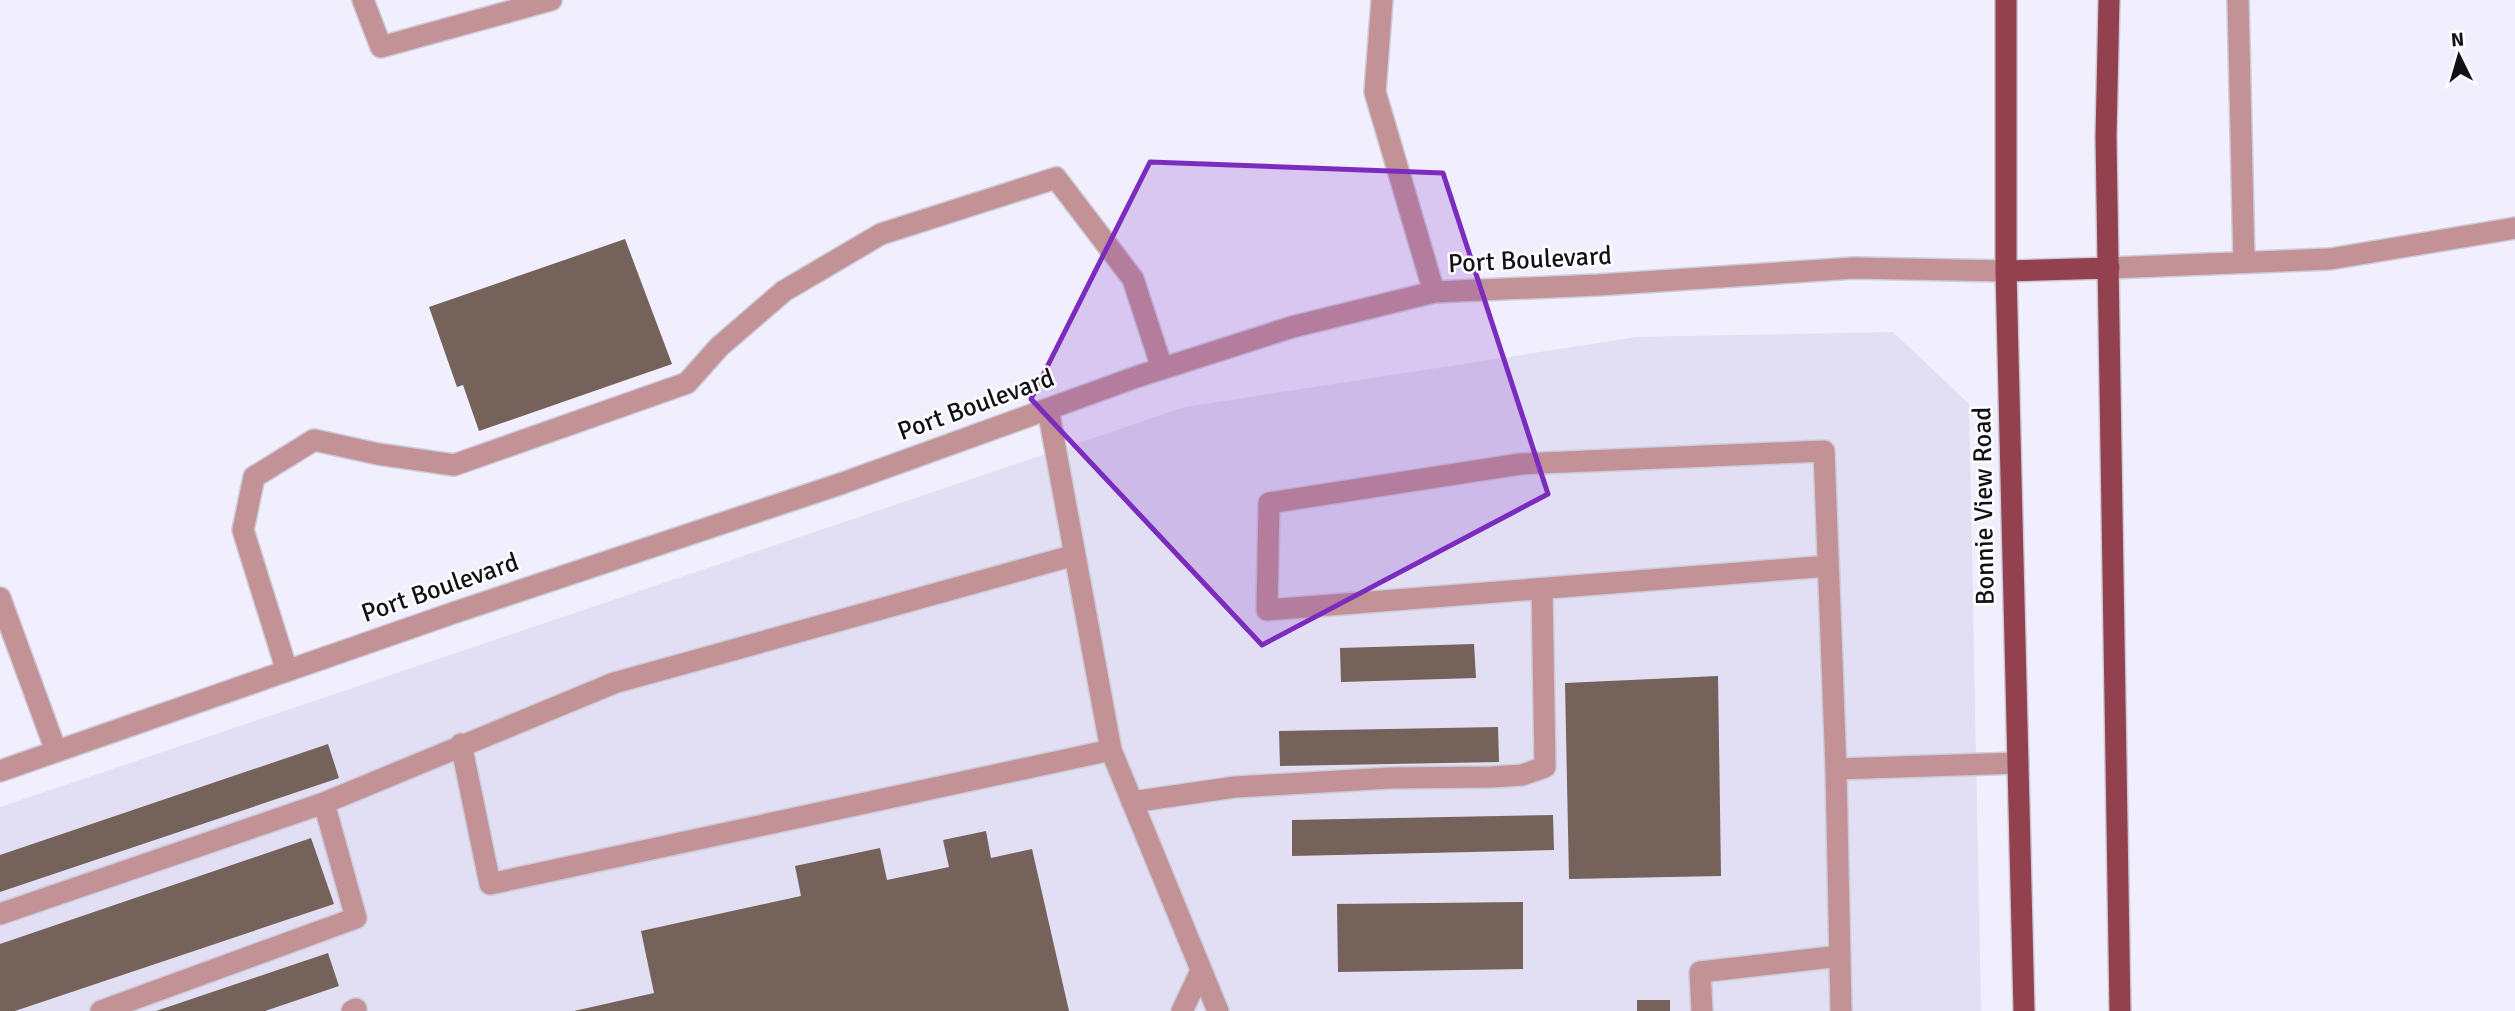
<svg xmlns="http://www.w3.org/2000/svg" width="2515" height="1011" font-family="Signika,sans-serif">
<rect width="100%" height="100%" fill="#f1eefe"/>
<!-- built -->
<path fill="#e2def3" d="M1893 332 1969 404 1981 1011H0V807L1185 407 1637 337Z"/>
<!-- building -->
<path fill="#74625b" d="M625 239 672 364 479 431 463 385 457 387 429 307Z
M1474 644 1476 678 1341 682 1340 648Z
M1718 676 1721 876 1569 879 1565 683Z
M1498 727 1499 762 1280 766 1279 731Z
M328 744 339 778 0 892V855Z
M1553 815 1554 850 1292 856V820Z
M986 831 991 858 1032 849 1069 1011H574L654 993 641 931 801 896 795 866 880 848 887 880 949 867 943 840Z
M311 838 334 904 15 1011H0V944Z
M1523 902V969L1338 972 1337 904Z
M328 953 339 986 265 1011H156Z
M1637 1000H1670V1011H1637Z"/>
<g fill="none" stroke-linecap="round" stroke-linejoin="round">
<defs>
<path id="minor" d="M363 0 381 47 551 0
M1382 0 1375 92 1434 292
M2238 0 2244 262
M2109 268 2330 259 2515 228
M1048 409 1111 750 1218 1011
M1828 566 1267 610 1269 503 1520 464 1824 451 1836 769 2018 763
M0 598 56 751
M287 671 243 530 254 477 314 440 378 454 454 465 687 383 719 347 784 291 881 234 1056 178 1133 279 1162 368
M461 744 490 884 1111 750
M1836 769 1841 1011
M0 771 453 613 843 483 1139 376 1292 327 1434 292 1598 285 1854 268 2006 271
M1132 802 1235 787 1391 778 1492 777 1522 775 1545 767 1542 589
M0 914 324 803 614 683 1075 555
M101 1011 356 918 324 803
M352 1011 356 1009
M1182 1011 1201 971
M1702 1011 1700 972 1840 956"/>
<path id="major" d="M2006 0V271L2024 1011
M2109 0 2106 137 2120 1011
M2006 271 2109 268"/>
</defs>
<!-- minor casing -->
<use href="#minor" stroke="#cdcbd9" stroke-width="24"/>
<!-- major casing -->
<use href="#major" stroke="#cdcbd9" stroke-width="24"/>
<!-- minor -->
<use href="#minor" stroke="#c29297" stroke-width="21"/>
<!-- major -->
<use href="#major" stroke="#93414e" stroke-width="21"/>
</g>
<!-- marked area -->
<path fill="#7b2cbf" fill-opacity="0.2" stroke="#7b2cbf" stroke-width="5" stroke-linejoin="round" d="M1150 162 1443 173 1548 494 1262 645 1031 399Z"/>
<g text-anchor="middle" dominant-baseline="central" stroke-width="5" stroke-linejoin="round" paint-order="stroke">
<!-- street labels -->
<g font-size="26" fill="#121117" stroke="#fff">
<text transform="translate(1530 260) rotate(-3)">Port Boulevard</text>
<text transform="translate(976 405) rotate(-20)">Port Boulevard</text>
<text transform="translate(1984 506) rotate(-91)">Bonnie View Road</text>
<text transform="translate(440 588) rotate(-19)">Port Boulevard</text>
</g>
</g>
<!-- north arrow -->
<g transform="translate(2459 56) rotate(355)" stroke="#ffffff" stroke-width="5" paint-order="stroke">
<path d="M0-5L12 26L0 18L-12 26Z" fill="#121117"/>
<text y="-10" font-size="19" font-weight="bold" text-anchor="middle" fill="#121117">N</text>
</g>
</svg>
